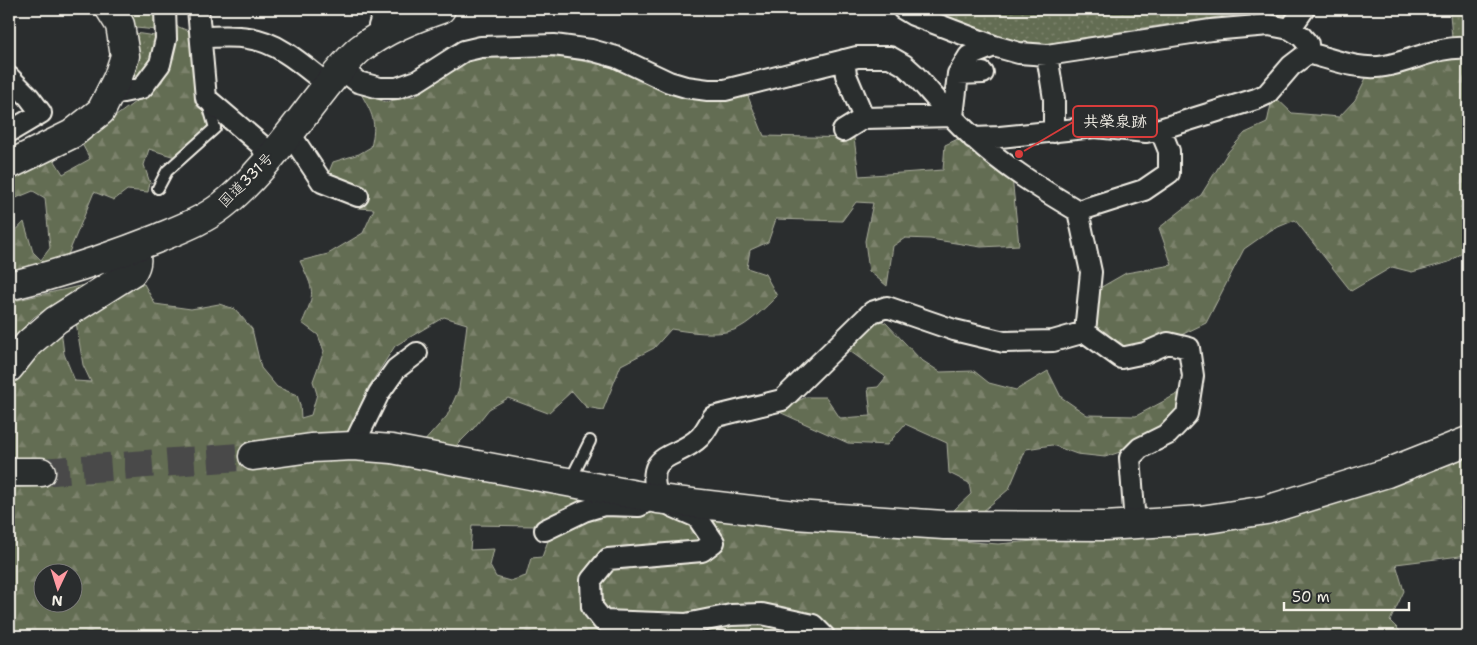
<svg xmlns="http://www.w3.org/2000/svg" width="1477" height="645" font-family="'Shantell Sans','Klee One',sans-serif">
<defs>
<pattern id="grass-dots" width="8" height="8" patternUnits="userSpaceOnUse" patternTransform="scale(1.25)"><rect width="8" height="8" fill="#646d53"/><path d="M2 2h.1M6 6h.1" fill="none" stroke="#7b826c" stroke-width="1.8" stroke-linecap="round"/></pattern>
<pattern id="forest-firs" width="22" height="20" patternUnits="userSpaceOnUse" patternTransform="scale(1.25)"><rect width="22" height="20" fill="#646d53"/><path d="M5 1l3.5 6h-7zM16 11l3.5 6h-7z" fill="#7b826c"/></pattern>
</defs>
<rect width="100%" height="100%" fill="#2a2d2e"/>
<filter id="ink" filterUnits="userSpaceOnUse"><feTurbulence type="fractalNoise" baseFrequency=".02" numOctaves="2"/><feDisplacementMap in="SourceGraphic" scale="10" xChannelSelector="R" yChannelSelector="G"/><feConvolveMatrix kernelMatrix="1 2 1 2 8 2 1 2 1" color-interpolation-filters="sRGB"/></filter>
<g filter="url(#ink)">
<!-- grass -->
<path fill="url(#grass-dots)" stroke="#acaf9e" d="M929 9H1294L1288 17 1239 14 1143 28 1039 45 1004 41 939 16Z
M1462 9H1468V39L1452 38 1450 14Z
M135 33 155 36V54L137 80 131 71Z"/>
<!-- forest -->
<path fill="url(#forest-firs)" stroke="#acaf9e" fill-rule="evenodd" d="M126 9H157V30L136 28Z
M174 25 191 32 198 94 210 126 175 157 149 149 144 165 150 183 148 192 127 190 114 200 94 192 65 262 19 271 9 263V238L24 222 33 252 41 260 50 248 45 198 33 191 9 201V179L53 158 63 174 90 159 81 142 162 82 172 47Z
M504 54 562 57 747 94 764 136 854 138 859 176 943 170 945 145 962 137 1012 177 1019 245 981 247 930 239 905 238 893 246 887 286 869 271 865 241 873 203 856 202 842 221 776 219 768 242 750 250 747 268 765 274 777 296C766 307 748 325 734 330 716 336 689 332 671 329L654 348 621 365 603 410 586 407 572 391 548 413 508 398 489 409 473 429 452 450 422 444 447 416 459 389 467 324 444 317 395 346 368 388 350 429 343 439 247 447 250 469 350 457 454 468 602 498 554 515 536 526 472 525 470 550 494 549 490 566 496 577 510 581 526 576 531 558 542 557 549 538 604 513 648 512 682 517 705 539 700 544 607 551 585 577 597 626 763 621 810 631 815 636H9V488L47 486 44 466 9 459V383L35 345 61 329 64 354 75 381 91 382 83 365 75 316 129 287 144 284 155 304 191 309 219 304 235 309 252 329 261 368 277 387 297 395 300 405 301 418 311 415 317 394 313 381 324 351 318 335 302 323C316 292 314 291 300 261L328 254 363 233 374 209 358 208 336 198 322 189 333 162 359 154 371 147C377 121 373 115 360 92L385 102 415 96 467 59ZM42 572H72V602H42Z
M1447 57H1468V249L1449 262 1412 272 1392 267 1351 291 1295 220 1271 230 1244 249 1206 323 1181 335 1154 340 1142 345 1124 348 1096 330 1098 289 1126 273 1172 265 1159 228 1201 195 1228 152 1245 133 1267 123 1273 95 1292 113 1339 117 1355 100 1368 74Z
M93 283 63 298 34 317 9 342V302Z
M875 319 886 323 920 359 940 372 974 371 989 383 1016 390 1048 371 1061 397 1087 415 1136 416 1181 392 1182 410 1166 430 1129 449 1105 457 1077 454 1052 445 1026 449 1009 489 982 512 954 510 971 494 969 483 949 473 947 443 905 424 887 445 848 443 777 411 806 397H826L840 418 871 416 868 388 878 387 886 377 844 347Z
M1468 453V555L1396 564 1404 591 1390 621 1405 636H836L811 614 767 606 685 616 608 615 597 601 600 581 614 562 707 557 724 542 710 518 834 531 998 544 1094 536Z"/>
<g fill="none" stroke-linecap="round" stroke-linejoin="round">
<!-- secondary-tunnel -->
<path stroke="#484a4a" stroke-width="28" stroke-dasharray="28 14" stroke-linecap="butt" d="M41 472 253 456"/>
<defs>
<path id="lane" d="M158 188 167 171 215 128 208 104
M570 481 590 441"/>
<path id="street" d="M198 9 206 98 260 144 269 159
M903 9 913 15 994 46 1019 53 1047 55 1211 30 1269 25 1290 29 1301 36 1308 44V53L1291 66 1267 94 1256 99 1160 129 1146 132 1095 127 1000 137 973 138
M1290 29 1304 9
M378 36 379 26 385 9
M201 37C216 37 233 35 248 38 279 42 304 66 328 85
M1308 53C1332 59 1360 71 1385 66 1413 61 1439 45 1468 48
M1047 55 1054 99V132
M844 60 846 75 864 118
M341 69 358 82 380 88H397L417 81 464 51 481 47 554 45 591 50 616 57 669 82 686 87 708 90H725L857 57H890L904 65 914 74C933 95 952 119 974 138 1005 167 1041 189 1078 211L1091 272 1085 332 1053 341 1004 342 954 330 887 307 872 312 782 400 713 417C709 424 705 432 700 437 676 461 643 449 658 499
M958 74 983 73
M9 77 29 97 41 113 9 132
M109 95 142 88 160 64 166 39 165 9
M843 131 864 118 953 116 958 74 969 56 994 46
M289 132 322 182 358 196
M1078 211 1144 190 1169 173V151L1160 129
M1085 332 1121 358 1145 353 1168 343 1189 348 1193 376 1187 414 1168 434 1140 448 1130 458 1135 524
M353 446 379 393 396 369 417 353
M672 506 697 517 714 542 702 551 608 559 591 580 592 607 603 621 686 624 731 615 762 614 813 625 824 636
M545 530 584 511 604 505 639 506 643 504"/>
<path id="secondary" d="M9 165 72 134 101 111 118 77 125 56 120 25 110 9
M9 368 29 343 56 320 132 272C138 264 137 257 134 248
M253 456 311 448 353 446 392 449 658 499 795 515 944 525 1105 526 1201 520 1266 510 1387 473 1468 441
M9 472H41"/>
<path id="highway" d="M9 286C59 274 108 258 156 239 180 229 203 221 223 205 262 174 294 127 325 88 336 75 347 60 360 49 385 30 412 19 441 9"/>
</defs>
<!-- lane casing -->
<use href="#lane" stroke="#f4f1e8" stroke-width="14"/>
<!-- street casing -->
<use href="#street" stroke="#f4f1e8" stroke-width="24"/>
<!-- secondary casing -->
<use href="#secondary" stroke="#f4f1e8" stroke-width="31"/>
<!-- highway casing -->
<use href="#highway" stroke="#f4f1e8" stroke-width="31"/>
<!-- lane -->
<use href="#lane" stroke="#2a2d2e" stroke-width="10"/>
<!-- street -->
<use href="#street" stroke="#2a2d2e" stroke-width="20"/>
<!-- secondary -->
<use href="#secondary" stroke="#2a2d2e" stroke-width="28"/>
<!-- highway -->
<use href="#highway" stroke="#2a2d2e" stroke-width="28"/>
</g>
</g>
<g text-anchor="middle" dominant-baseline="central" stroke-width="4" stroke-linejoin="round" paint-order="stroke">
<!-- street labels -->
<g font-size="15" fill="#f4f1e8" stroke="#2a2d2e">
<text transform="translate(246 180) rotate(-45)">国道331号</text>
</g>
</g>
<!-- callouts -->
<path fill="none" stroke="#d93c3b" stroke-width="2" d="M1019 154L1073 122"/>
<circle fill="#d93c3b" stroke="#2a2d2e" stroke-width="2" cx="1019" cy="154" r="5"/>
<rect fill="#2a2d2e" stroke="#d93c3b" stroke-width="2" x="1073" y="106" width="84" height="31" rx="5"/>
<g font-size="16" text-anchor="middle" font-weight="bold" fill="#f4f1e8">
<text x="1115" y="127">共榮泉跡</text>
</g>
<!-- margin -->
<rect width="1477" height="645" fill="none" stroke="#2a2d2e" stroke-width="30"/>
<rect x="15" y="15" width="1447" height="615" fill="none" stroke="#f4f1e8" stroke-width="2" filter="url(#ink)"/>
<!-- north arrow -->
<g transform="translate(58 588) rotate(184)"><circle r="24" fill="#2a2d2e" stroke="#7b7b78"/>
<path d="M0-4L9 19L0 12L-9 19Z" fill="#ff9aa2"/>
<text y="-8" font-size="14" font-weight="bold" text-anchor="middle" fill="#f4f1e8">N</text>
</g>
<!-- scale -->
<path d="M1284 602v8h125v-8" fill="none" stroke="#f4f1e8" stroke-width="2.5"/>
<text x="1292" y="602" font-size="15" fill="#f4f1e8" stroke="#2a2d2e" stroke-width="4" paint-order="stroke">50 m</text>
</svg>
